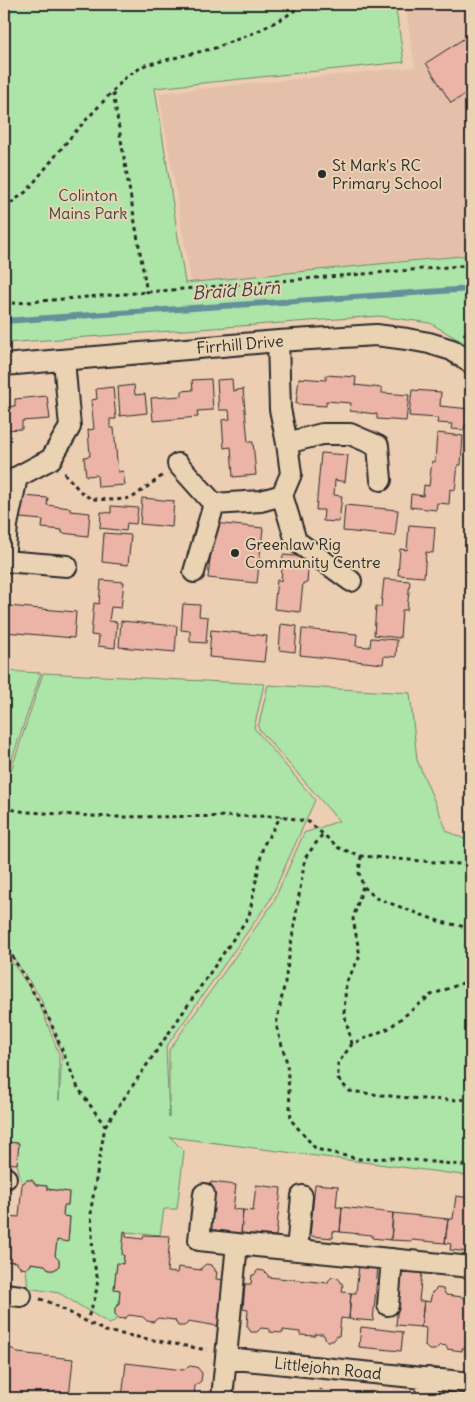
<svg xmlns="http://www.w3.org/2000/svg" width="475" height="1402" font-family="Delius,sans-serif">
<rect width="100%" height="100%" fill="#ecceb2"/>
<filter id="ink" filterUnits="userSpaceOnUse"><feTurbulence type="fractalNoise" baseFrequency=".02" numOctaves="2"/><feDisplacementMap in="SourceGraphic" scale="10" xChannelSelector="R" yChannelSelector="G"/><feConvolveMatrix kernelMatrix="1 2 1 2 8 2 1 2 1" color-interpolation-filters="sRGB"/></filter>
<g filter="url(#ink)">
<!-- built -->
<path fill="#e4c0aa" d="M405 4H471V255L191 282 159 93 415 67Z"/>
<!-- green -->
<path fill="#ade5a8" stroke="#6c886a" d="M4 4H395L404 62 155 88 185 283 471 255V347L430 323 379 316 4 343Z
M4 671 41 673 4 783Z
M43 673 264 684 254 728 315 800 270 900 166 1047 169 1118V1050L273 903 304 833 339 821 258 728 268 685 410 693 417 760 447 831 471 842V1176L170 1137 184 1151 177 1209H164L160 1235 126 1232 123 1264H117L114 1289 120 1290 119 1304 115 1308V1313L118 1318 110 1324 59 1293 28 1288 26 1269 31 1265V1263L45 1265 49 1270H54L59 1266V1260L55 1256 57 1240 68 1241 70 1217 63 1216 64 1205H68L69 1192 47 1189V1186L36 1185 32 1180H27L22 1184 17 1164 18 1144 4 1142V950L38 1000 59 1054V1101L62 1054 40 997 4 944V792Z"/>
<g fill="none" stroke-linecap="round" stroke-linejoin="round">
<!-- stream -->
<path stroke="#62919a" stroke-width="6" d="M4 321 471 289"/>
</g>
<!-- building -->
<path fill="#ebb4a7" stroke="#2b2b2b" d="M471 34V91L451 103 426 63Z
M326 375 356 377 355 385 382 388V393L409 395 406 421 377 419V414L350 411 351 403 326 401V406L296 404 299 378 326 380Z
M211 379 213 410 197 411 198 417 153 421 151 398 182 396V391L193 390 192 380Z
M232 379 233 391 243 389 248 442H253L256 475 233 477 231 447 224 448 222 420 230 419 229 410H219L217 380Z
M134 385 135 395 145 394 147 413 120 416 118 387Z
M113 387 116 419H110V428H114L118 472 123 471 125 485 98 487 97 475 86 476 84 457 90 456 88 430 94 429 91 400 97 399 96 389Z
M412 390 441 392 440 406 470 409 468 425H465L464 430 451 429 452 424 437 423 438 418 409 416Z
M47 396 50 419 22 421V429L4 430V407L15 406V399Z
M437 433 463 436 461 465H458L455 490 450 489 449 504 437 503 436 510 410 507 411 494 423 496 424 485 429 486 432 461 435 462Z
M321 453 348 455 345 482 335 480 334 495 342 496 339 522 323 521 324 510H316Z
M22 496 48 498 47 505 70 508V511L90 513 88 536 62 533V530L42 528 43 520 20 518Z
M142 498 174 501 172 527 140 524Z
M345 505 398 510 395 536 343 531Z
M111 506 138 508 136 524 127 523 126 531 100 528 101 512 111 513Z
M214 523 263 528 257 583 208 578Z
M409 525 435 527 433 553 426 552 424 577 398 575 400 549 407 550Z
M104 533 131 535 128 565 102 562Z
M283 555 309 557 307 583H303L300 612 274 609 277 580 281 581Z
M384 579 410 581 407 610H402L400 638 374 635 376 606 381 607Z
M101 580 124 582 121 608 111 607 109 621 117 622 115 648 98 646 99 636 91 635 94 603 99 604Z
M183 604 200 605 199 616 208 617 206 643 190 642V631L181 630Z
M8 606 76 612 74 638 5 632Z
M121 621 177 626 175 652 119 647Z
M281 624 297 626 295 652 279 650Z
M302 629 357 634 356 646 370 647 371 638 397 640 396 657 384 656 383 664 300 655Z
M211 630 267 636 264 662 209 657Z
M4 1142 19 1143 17 1164 4 1163Z
M27 1180H32L36 1185 47 1186V1189L69 1192 68 1205H64L63 1216 70 1217 68 1242 57 1240 55 1256 59 1260V1266L54 1270H49L45 1265 31 1263V1265L26 1269 21 1268 17 1264V1262L4 1261V1210H6L5 1216 19 1217 22 1184Z
M211 1182 236 1185 233 1209 243 1210 241 1235 231 1234V1232L206 1229Z
M315 1184 338 1186 336 1207H342L340 1232 333 1231V1238L310 1236Z
M256 1185 281 1188 276 1236 251 1234V1236L241 1235 243 1210 253 1211Z
M456 1196 471 1198V1252L450 1250 451 1244 445 1243 448 1219H453Z
M342 1207 393 1213 391 1240 372 1238V1235L340 1232Z
M393 1213 448 1219 445 1243 412 1240V1241L391 1240Z
M124 1231 126 1232V1237L143 1239 144 1235 170 1236 167 1272 177 1273 178 1267 201 1270V1268L206 1264 211 1265 215 1269V1271L217 1272 216 1279 225 1280 222 1308 220 1307 218 1326 188 1321V1323L184 1326H178L175 1320 158 1318 153 1322 147 1321 143 1317 129 1315 124 1319 118 1318 115 1314V1308L119 1304 120 1290 114 1289 117 1263 123 1264 124 1255H122Z
M359 1265 378 1267 373 1321 349 1319 351 1293H356Z
M258 1270 264 1271 268 1275V1277L328 1283V1281L332 1277 338 1278 343 1285 342 1292 351 1293 349 1319 341 1318 339 1336H337L333 1341H327L323 1334H315V1336L300 1335V1332L283 1330V1333L270 1332V1329L261 1328 257 1332H251L247 1326 248 1310 243 1309 245 1284H251L252 1275H254Z
M401 1270 422 1272 419 1301H424L421 1327 396 1325Z
M437 1288 443 1289 446 1295 471 1298V1349L462 1348V1351L447 1349V1346L440 1345 435 1350H429L425 1346 426 1328 421 1327 424 1301 430 1302 432 1292H433Z
M361 1327 403 1332 401 1351 359 1347Z
M6 1348 13 1349 18 1353 73 1359 69 1398H4L5 1365 4 1364V1350Z
M126 1363 183 1370 190 1366 197 1367 202 1373 201 1381 195 1386 194 1398H122Z
M252 1393H257L262 1398H247Z"/>
<g fill="none" stroke-linecap="round" stroke-linejoin="round">
<defs>
<path id="minor" d="M4 365 278 341 376 335 407 339 429 343 452 350 471 363
M287 443 322 434H350L378 446 381 480
M178 464 214 504
M282 495 296 541 351 581
M4 560 7 525 17 477 51 459 70 427 64 360
M4 561 67 566
M194 572 214 504 261 501 282 495 291 474 287 443 280 409 278 341
M4 1178H6
M204 1194 199 1240 237 1244
M297 1250 302 1196
M4 1294 21 1296
M388 1305 392 1259
M226 1358 471 1383
M222 1398 237 1244 471 1267
M426 1398 428 1378"/>
</defs>
<!-- minor casing -->
<use href="#minor" stroke="#2b2b2b" stroke-width="24"/>
<!-- path -->
<path stroke="#2b2b2b" stroke-width="3" stroke-dasharray="4 4" stroke-linecap="butt" d="M113 93 147 293
M4 208 27 191 74 133 126 77 145 65 215 48 256 32 285 17 304 4
M4 304 471 265
M464 335 471 326
M64 473 81 492 91 499 115 500 132 498 162 476
M4 808 26 812 110 817 281 816 309 822 339 848 361 856 471 865
M322 835 305 858 285 982 276 1025 287 1063 291 1120 316 1149 359 1159 395 1158 471 1166
M361 856 359 873 363 886 376 898 441 922 471 928
M4 942 50 1021 78 1088 105 1126 91 1209 93 1259 98 1280 95 1298 87 1320
M471 980 431 995 389 1028 352 1044 338 1063V1079L349 1091C390 1096 431 1102 471 1099
M352 1044 344 1013 346 983 360 956 353 919 363 886
M105 1126 249 916 263 846 281 816
M40 1299 47 1301 105 1331 207 1350
M321 1398V1389"/>
<!-- minor -->
<use href="#minor" stroke="#ead3b3" stroke-width="20"/>
</g>
</g>
<!-- markers -->
<g fill="#2b2b2b" stroke="#ead3b3" stroke-width="2">
<circle cx="322" cy="174" r="5"/>
<circle cx="235" cy="553" r="5"/>
</g>
<g text-anchor="middle" dominant-baseline="central" stroke-width="4" stroke-linejoin="round" paint-order="stroke">
<!-- poi labels -->
<g font-size="16" fill="#2b2b2b" stroke="#ead3b3" text-anchor="start">
<text x="332" y="165">St Mark's RC<tspan x="332" dy="18">Primary School</tspan></text>
<text x="245" y="544">Greenlaw Rig<tspan x="245" dy="18">Community Centre</tspan></text>
</g>
<!-- park labels -->
<g font-size="16" fill="#3e473e" stroke="#ead3b3">
<text x="88" y="195">Colinton<tspan x="88" dy="18">Mains Park</tspan></text>
</g>
<!-- street labels -->
<g font-size="16" fill="#2b2b2b" stroke="#ead3b3">
<text transform="translate(240 344) rotate(-5)">Firrhill Drive</text>
<text transform="translate(328 1368) rotate(6)">Littlejohn Road</text>
</g>
<!-- water labels -->
<g font-size="18" font-style="italic" fill="#394447" stroke="#ead3b3">
<text transform="translate(236 290) rotate(-4)">Braid Burn</text>
</g>
</g>
<!-- margin -->
<rect width="475" height="1402" fill="none" stroke="#ead3b3" stroke-width="20"/>
<rect x="10" y="10" width="455" height="1382" fill="none" stroke="#2b2b2b" stroke-width="2" filter="url(#ink)"/>
</svg>
